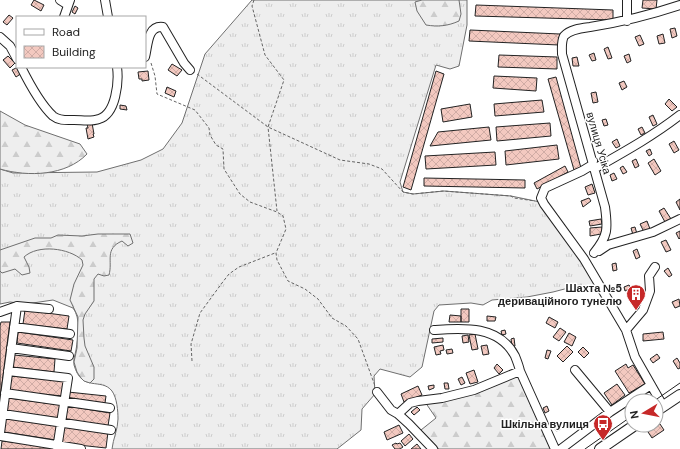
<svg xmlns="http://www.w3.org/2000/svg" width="680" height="449" font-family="'DM Sans',sans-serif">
<defs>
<pattern id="grass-tufts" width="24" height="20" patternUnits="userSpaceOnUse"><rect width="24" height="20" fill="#eee"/><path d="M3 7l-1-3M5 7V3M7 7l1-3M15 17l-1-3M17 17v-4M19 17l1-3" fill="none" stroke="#ccc"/></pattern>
<pattern id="forest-firs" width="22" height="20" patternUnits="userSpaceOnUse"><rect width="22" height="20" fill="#eee"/><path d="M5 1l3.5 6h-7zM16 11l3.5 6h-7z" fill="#ccc"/></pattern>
<pattern id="building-cross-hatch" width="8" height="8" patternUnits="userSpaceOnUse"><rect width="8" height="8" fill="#f3c9c0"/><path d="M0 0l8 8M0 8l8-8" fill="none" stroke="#d0aca5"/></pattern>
</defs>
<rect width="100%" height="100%" fill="#fff"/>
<!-- grass -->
<path fill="url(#grass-tufts)" stroke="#6f6f6f" d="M252 0H467V25L459 66 450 69 436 65 400 182 403 192 413 194 444 191 511 196 540 202 601 289 580 285 553 292 527 297 492 300 483 305 471 303 439 305 434 311 422 367 410 377 380 369 374 376 375 394 362 409 361 430 337 449H112C113 439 118 429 118 419 118 411 117 398 112 391 101 377 82 393 74 365 73 360 75 355 76 350 78 337 81 318 73 308L53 300 26 304 10 302 0 304V169L13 173 97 172 141 160 163 149 182 123 205 54Z"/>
<!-- forest -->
<path fill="url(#forest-firs)" stroke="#6f6f6f" d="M422 0H459L461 14 459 21C448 26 438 27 426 25L417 11 415 2Z
M0 111 25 125 80 144 87 154C66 176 28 177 0 169Z
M98 234H130L133 243 128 246 122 241C104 249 113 261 109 275L104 276 98 274 94 279V301L85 314 83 320 84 338 85 346 94 367V379L90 383 84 381 81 378 77 372 74 362 77 348 78 317 70 300 74 284 83 265 82 260C69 248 38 244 24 257L29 267 30 273 22 275 15 269 2 273 0 271V250L35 238H51L58 235 82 236Z
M519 374 552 449H439L421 430 436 418 425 402Z"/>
<!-- building -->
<path fill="url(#building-cross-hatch)" stroke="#222" d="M34 0 44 5 41 11 31 5Z
M643 0H657L656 9 642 8Z
M476 5 613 10V20L475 16Z
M75 6 78 8 75 14 72 12Z
M9 15 13 18 7 25 3 22Z
M675 28 677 36 672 38 670 29Z
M470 30 560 34 559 45 469 41Z
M663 34 665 43 659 44 657 36Z
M640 35 644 44 639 46 635 37Z
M608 47 612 58 608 59 604 49Z
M594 53 596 60 592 61 589 55Z
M629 54 631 61 627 63 624 56Z
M499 55 557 57V69L498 67Z
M8 56 15 63 10 68 3 60Z
M577 57 579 66H573L572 58Z
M172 64 182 70 177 76 168 70Z
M18 67 22 73 16 77 12 70Z
M148 71 149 80 142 81V79H139L138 72Z
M436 71 444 74 411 190 403 187Z
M494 76 537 78 536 91 493 88Z
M556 77 581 168 574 170 548 79Z
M624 81 627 87 622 90 619 83Z
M167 87 176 91 174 97 165 93Z
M596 92 598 102 593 103 591 93Z
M669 99 677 107 672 111 665 104Z
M542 100 544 112 495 116 494 104Z
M470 104 472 117 443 122 441 109Z
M120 105 126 106 127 110 120 109Z
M653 115 657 124 653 126 649 117Z
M606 119 608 125 604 126 602 120Z
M92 123 94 134H93L94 137 88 139 86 128H88L87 124Z
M550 123 551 136 497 141 496 127Z
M489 127 491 140 430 146 438 132Z
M642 127 645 133 641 135 638 129Z
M617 139 620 146 616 148 612 142Z
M674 141 679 150 674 153 669 144Z
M557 145 559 159 506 165 505 151Z
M650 149 652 154 649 156 646 151Z
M495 152 496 165 426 169 425 156Z
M636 159 639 166 635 168 632 161Z
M654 159 661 171 655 175 648 163Z
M565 166 568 172 537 189 534 183Z
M623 166 627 172 623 174 620 168Z
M614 173 617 179 612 181 610 175Z
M424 178 525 180V188L424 186Z
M592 184 595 193 588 195 585 187Z
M589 198 591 201 583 207 581 201Z
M680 199V210L676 202Z
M664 208 671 219 665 222 659 211Z
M601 219 602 224 590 226 589 221Z
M647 221 650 229 644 232 640 224Z
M602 227V232L601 233V234L590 236V228Z
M635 227 637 234 633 235 631 228Z
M680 231V238L679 239 676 233Z
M666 240 671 250 666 252 661 242Z
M637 249 640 257 636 259 633 251Z
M616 263 617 270 613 271 612 264Z
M668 268 672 275 669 277 664 271Z
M629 285 631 288 625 291 624 287Z
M679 299 680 306 675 308 672 302Z
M461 309H469V322H461Z
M25 310 69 316 67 329 23 324Z
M450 315 461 316V322H449Z
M487 316 496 317 495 321H487Z
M549 317 558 322 555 328 546 323Z
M1 322H10L0 399V326Z
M560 328 566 332 559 341 553 337Z
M505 330 506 334 502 335 501 331Z
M18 332 73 340 71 351 17 343Z
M663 332 664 339 643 341V334Z
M569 333 576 337 572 346 564 342Z
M475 334 478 349 472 350 469 335Z
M468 335 469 342 463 343 462 336Z
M443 338V342L432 343V339Z
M514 338 515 346H512L511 339Z
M443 345 444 350 440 351 441 354 436 355 434 347Z
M487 345 489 354 483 355 481 346Z
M567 346 573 352 563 362 557 356Z
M583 347 589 353 584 358 578 352Z
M452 349 453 353 447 354 446 350Z
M547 350 551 351 548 359 545 358Z
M657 354 660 358 653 363 650 359Z
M14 355 55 359 54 372 12 367Z
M677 358 680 363V368L678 369 673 361Z
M497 364 503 370 499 374 494 368Z
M626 364 628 368 633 365 645 384 629 393 615 371Z
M474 370 478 382 470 384 466 373Z
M11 376 64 381 63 396 10 391Z
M462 377 465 383 461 385 458 379Z
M444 383H448L449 389H445Z
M617 384 625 395 612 405 604 393Z
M434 385V388L429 390 428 386Z
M418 386 422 395 404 402 401 394Z
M68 392 106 396 105 403 68 398Z
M8 398 61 405 59 418 7 411Z
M67 406 110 413 108 426 65 419Z
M547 406 549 411 545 413 543 408Z
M417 407 420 410 414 415 411 412Z
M6 418 58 426 56 440 4 432Z
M557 423 560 430 556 431 553 424Z
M660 424 664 430 652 438 648 432Z
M399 425 403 433 387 440 384 432Z
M62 427 108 432 106 448 60 443Z
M409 434 413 439 405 446 401 441Z
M2 441 52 447 51 449H1Z
M396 443 397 444 400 443 403 447 400 449H395L392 445Z
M417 444 421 449H411Z"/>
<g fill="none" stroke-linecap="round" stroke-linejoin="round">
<defs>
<path id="minor" d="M60 0 68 5
M105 0 108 17
M64 17 70 0
M627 21V0
M0 37 10 46 17 59
M145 57C148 46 147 25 163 27L184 63 190 70
M21 67C29 83 40 104 53 116 59 121 67 120 74 120 82 120 91 122 99 119 116 114 119 82 117 67
M593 161 592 165 582 171 545 188 541 198 544 204 584 259 626 330 635 357 663 406
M594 169C624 152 653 136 680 115
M599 251 608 245 653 232 680 219
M594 253C608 236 608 229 605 207L562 54C562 48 561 42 564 36 570 29 582 28 590 27 622 22 650 15 680 5
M17 306 49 309
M0 312 17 306 0 433
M14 327 70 334
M434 330C463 328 499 325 515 356 517 361 519 366 520 371
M626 330 643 310 650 291 649 276 655 267
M11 348 69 356
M575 370 610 412
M8 371 68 378 57 449
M377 392 391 410 398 414 409 424 433 449
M5 393 110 408
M3 414 111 430
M398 414 410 403 418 401 442 398 474 390 520 371 555 449
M0 436 81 449
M561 449 610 412 651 385"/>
<path id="major" d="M656 411 680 395
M600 449 635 425"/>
</defs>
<!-- minor casing -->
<use href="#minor" stroke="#222" stroke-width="10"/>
<!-- major casing -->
<use href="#major" stroke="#222" stroke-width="12"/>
<!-- path -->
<path stroke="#646464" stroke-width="1" stroke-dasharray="3 2" stroke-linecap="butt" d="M254 0 252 6 265 55 284 80 268 127 277 211
M151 63 155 76 157 94 195 110 209 128 210 135 216 145 223 149 224 169 240 194 250 202 277 212 283 216 286 229 276 253 277 260 288 281 305 289 318 299 332 318 346 326 358 339 375 386
M197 74 268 127 340 160 369 164 382 169 403 192 413 194 443 191 511 196 514 198 535 201
M192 361 191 344 200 313 222 283 229 274 239 267 275 253"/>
<!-- minor -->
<use href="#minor" stroke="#fff" stroke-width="8"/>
<!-- major -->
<use href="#major" stroke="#fff" stroke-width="10"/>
<!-- tram -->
<path stroke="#222" stroke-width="1" d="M654 401 680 383
M585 449 632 416"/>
</g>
<!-- icons -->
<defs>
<symbol id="building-pin" viewBox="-11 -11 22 30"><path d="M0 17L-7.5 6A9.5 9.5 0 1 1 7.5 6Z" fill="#c62828" stroke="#fff"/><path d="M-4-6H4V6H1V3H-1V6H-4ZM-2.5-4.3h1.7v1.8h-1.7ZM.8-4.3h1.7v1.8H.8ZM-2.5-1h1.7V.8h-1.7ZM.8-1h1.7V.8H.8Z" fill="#fff"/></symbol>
<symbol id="bus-pin" viewBox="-11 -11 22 30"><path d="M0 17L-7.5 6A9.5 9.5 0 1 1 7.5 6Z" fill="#c62828" stroke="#fff"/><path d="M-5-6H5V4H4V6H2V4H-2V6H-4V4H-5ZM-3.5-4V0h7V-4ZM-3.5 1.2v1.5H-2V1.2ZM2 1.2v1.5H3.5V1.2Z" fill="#fff"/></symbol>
</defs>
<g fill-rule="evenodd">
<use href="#building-pin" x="625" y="283" width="22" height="30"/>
<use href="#bus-pin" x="592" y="413" width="22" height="30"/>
</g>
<g text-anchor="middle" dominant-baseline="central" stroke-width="3" stroke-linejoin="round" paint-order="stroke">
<!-- street labels -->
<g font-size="11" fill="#222" stroke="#fff">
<text transform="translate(599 143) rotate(74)">вулиця Усіка</text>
</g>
<!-- poi labels -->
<g font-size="11" font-weight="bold" fill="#222" stroke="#fff" text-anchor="end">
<text x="622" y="288">Шахта №5<tspan x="622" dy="13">дериваційного тунелю</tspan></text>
<text x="589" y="424">Шкільна вулиця</text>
</g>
</g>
<!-- legend -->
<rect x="16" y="16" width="130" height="52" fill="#ffffff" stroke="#a7a7a7"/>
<rect x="24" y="29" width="20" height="6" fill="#ffffff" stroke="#a7a7a7"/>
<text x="52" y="36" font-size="12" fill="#222222">Road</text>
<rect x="24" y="46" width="20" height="12" fill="url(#building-cross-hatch)" stroke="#a7a7a7"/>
<text x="52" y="56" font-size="12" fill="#222222">Building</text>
<!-- north arrow -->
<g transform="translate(644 413) rotate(260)"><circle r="19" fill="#ffffff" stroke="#a7a7a7"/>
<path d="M0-3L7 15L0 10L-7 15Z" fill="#c62828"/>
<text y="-6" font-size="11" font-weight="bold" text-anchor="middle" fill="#222222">N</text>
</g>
</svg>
